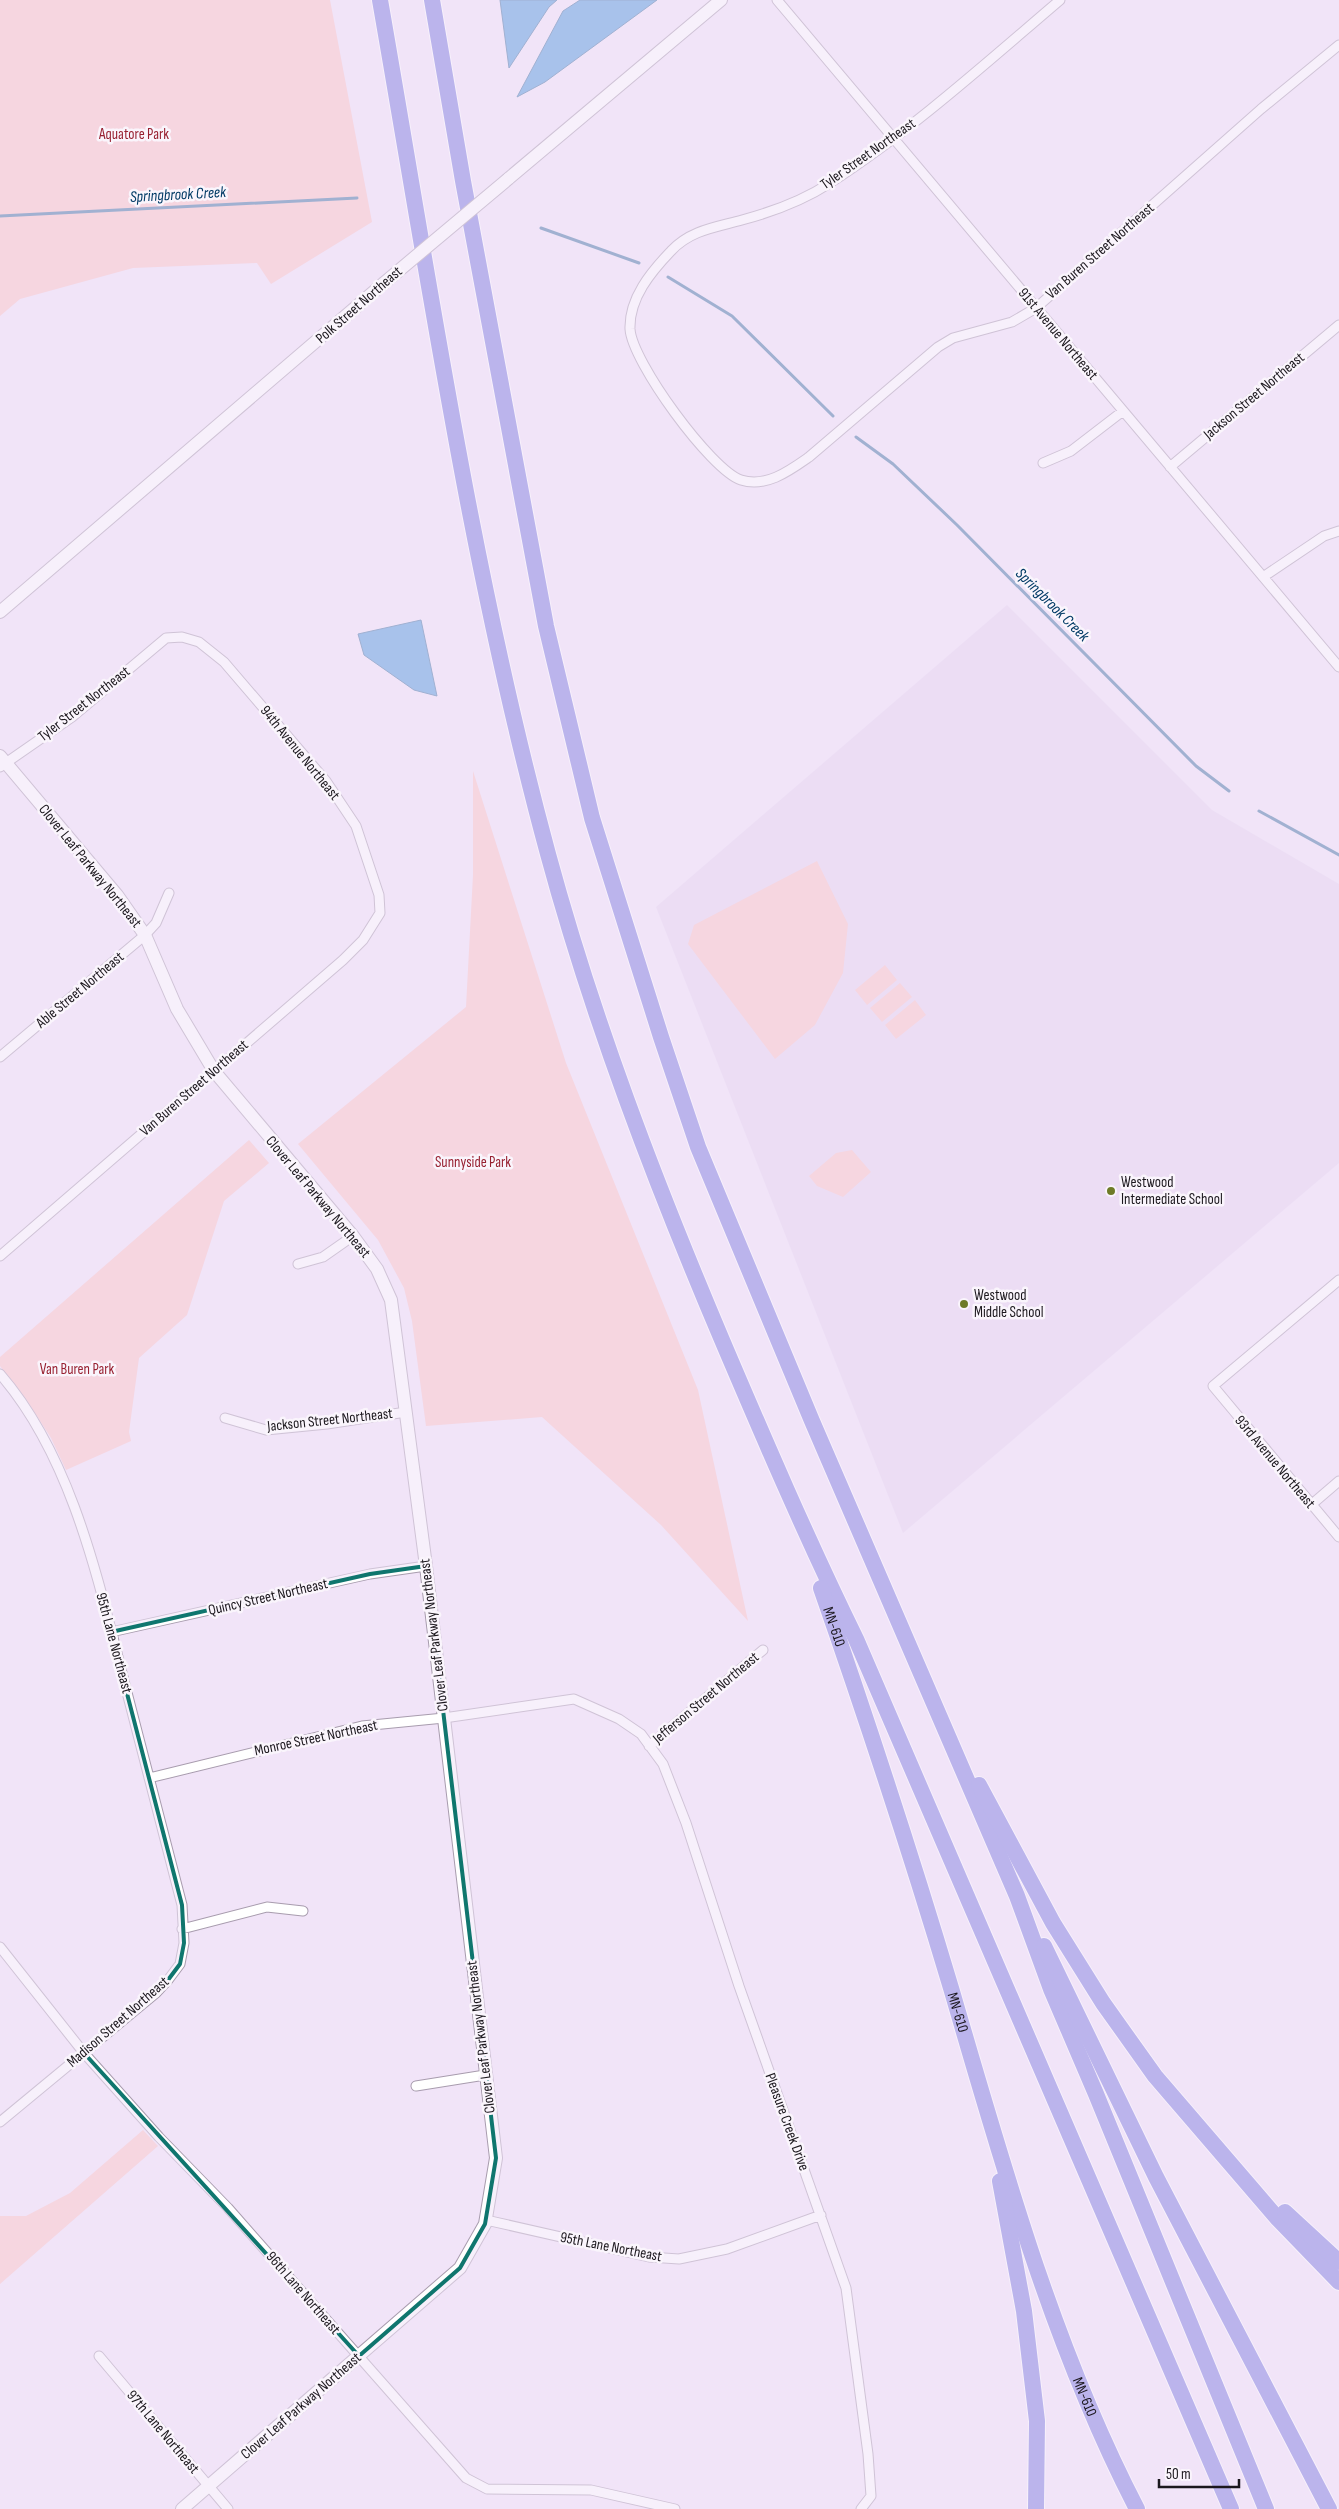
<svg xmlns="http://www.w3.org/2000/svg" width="1339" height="2509" font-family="'Sofia Sans Condensed',sans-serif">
<rect width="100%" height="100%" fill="#f1e4f8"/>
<!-- built -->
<path fill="#e6d6f0" d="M1007 605 1212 810 1339 884V1163L903 1533 656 907Z"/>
<!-- green -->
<path fill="#fcc5c4" d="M0 0H330L372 222 271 284 257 263 133 268 20 299 0 316Z
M473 771 566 1063 698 1390 748 1621 661 1525 542 1417 426 1426 412 1321 404 1288 378 1240 298 1144 466 1007 473 875Z
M817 861 848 924 843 973 815 1025 775 1059 688 944 694 925Z
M885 965 897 980 867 1005 855 990Z
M900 983 912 997 882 1022 870 1008Z
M915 1000 926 1015 896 1039 885 1025Z
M249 1140 269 1163 224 1201 187 1315 139 1358 129 1432 131 1441 66 1470 51 1438 29 1404 0 1366V1357Z
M852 1150 871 1172 843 1197 817 1186 809 1176 836 1153Z
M143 2130 158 2146 0 2284V2216H26L70 2193Z"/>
<!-- water -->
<path fill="#509adc" stroke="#4073a3" d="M500 0H557L549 7 509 68Z
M580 0H657L545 82 517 97 563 11Z
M421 620 437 696 414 690 364 655 358 634Z"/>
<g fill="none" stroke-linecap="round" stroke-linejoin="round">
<!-- stream -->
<path stroke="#4073a3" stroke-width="3" d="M0 216 357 198
M541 228 639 263
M668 277 732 316 833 416
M856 437 893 464 957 525 1196 766 1229 791
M1259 811 1339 855"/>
<defs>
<path id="street" d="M777 0 1339 667
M1060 0C986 63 912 130 830 183 804 200 772 212 742 220 717 227 690 230 671 251 651 272 629 298 630 329 632 362 711 470 741 480 766 488 789 471 809 457L938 347 953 338 1012 322 1036 308 1261 109 1339 45
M1043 463 1071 451 1123 411
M1170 467 1339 325
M1263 577 1324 536 1339 531
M0 767 72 717 166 638 182 637 199 642 224 662 326 781 356 826 379 895 380 913 363 940 343 960 0 1256
M0 1057 145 935 156 923 169 893
M298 1264 323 1257 353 1236
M1339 1280 1213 1386 1339 1537
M0 1374C71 1456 97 1575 123 1677 143 1753 163 1829 182 1905L184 1943 180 1964 168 1980 156 1993 0 2122
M225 1418 266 1430 327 1424 406 1412
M1311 1505 1339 1481
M111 1632 370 1574 426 1566
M649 1746 763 1650
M149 1778 362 1726 444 1718 574 1699 619 1719 641 1734 663 1764 686 1823 739 1986 846 2288 868 2454 871 2496 861 2509
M182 1929 267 1907 303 1911
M0 1947 84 2053 159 2137 228 2208 466 2478 487 2489 591 2490 675 2509
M416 2086 485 2075
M486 2220 649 2257 679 2259 727 2249 821 2215
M99 2356 228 2509"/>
<path id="secondary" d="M508 179 721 0
M0 612 384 283
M0 756 117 895 145 935 177 1009 214 1071 353 1236 377 1269 391 1300 426 1566 496 2158 485 2224 460 2268 182 2509"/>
<g id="highway">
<path d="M380 0C430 286 472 574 548 854 593 1020 655 1182 722 1340 765 1441 808 1541 856 1639L1231 2509"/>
<path d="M432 0 463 181 546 626 592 818 661 1037 698 1147 812 1421 1017 1896 1051 1989 1096 2094 1266 2509"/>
<path id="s1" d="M821 1588C867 1720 911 1854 951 1988 1003 2165 1052 2345 1137 2509"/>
<path d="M979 1785 1053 1923 1103 2003 1155 2076 1278 2219 1339 2282"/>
<path d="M1044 1946 1156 2177 1329 2509"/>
<path d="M1000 2181 1024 2311 1037 2421 1036 2509"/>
<path d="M1285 2212 1339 2262"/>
</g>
</defs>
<!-- street casing -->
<use href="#street" stroke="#a89cae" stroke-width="11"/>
<!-- secondary casing -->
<use href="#secondary" stroke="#a89cae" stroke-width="14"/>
<!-- highway casing -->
<use href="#highway" stroke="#fff" stroke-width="18"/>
<!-- street -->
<use href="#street" stroke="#fff" stroke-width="9"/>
<!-- secondary -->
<use href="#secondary" stroke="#fff" stroke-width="12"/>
<!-- highway -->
<use href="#highway" stroke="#7a7bde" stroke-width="16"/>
<defs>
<path id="secondary-bridge" d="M384 283 508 179"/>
</defs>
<!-- secondary-bridge casing -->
<use href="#secondary-bridge" stroke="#a89cae" stroke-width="14" stroke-linecap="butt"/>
<!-- secondary-bridge -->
<use href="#secondary-bridge" stroke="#fff" stroke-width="12"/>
</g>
<!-- marked area -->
<path d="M0 0H1339V2509H0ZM426 1566 496 2158 485 2224 460 2268 359 2356 84 2053 168 1980 180 1964 184 1943 182 1905 111 1632 370 1574Z" fill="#f1e4f8" fill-opacity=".55" fill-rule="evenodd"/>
<path fill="none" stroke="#0f766e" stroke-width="4" stroke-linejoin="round" d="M426 1566 496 2158 485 2224 460 2268 359 2356 84 2053 168 1980 180 1964 184 1943 182 1905 111 1632 370 1574Z"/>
<!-- markers -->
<g fill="#6e7b27" stroke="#faf5fc" stroke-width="2">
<circle cx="1111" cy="1191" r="5"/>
<circle cx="964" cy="1304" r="5"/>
</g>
<g text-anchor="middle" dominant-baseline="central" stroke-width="5" stroke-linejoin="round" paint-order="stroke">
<!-- park labels -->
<g font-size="15" fill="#982131" stroke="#faf5fc">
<text x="134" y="134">Aquatore Park</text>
<text x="473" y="1162">Sunnyside Park</text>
<text x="77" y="1369">Van Buren Park</text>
</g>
<!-- street labels -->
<g font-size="15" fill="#1b171d" stroke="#faf5fc">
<text transform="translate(868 154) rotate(-35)">Tyler Street Northeast</text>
<text transform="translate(1100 251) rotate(-41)">Van Buren Street Northeast</text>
<text transform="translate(359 305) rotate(-41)">Polk Street Northeast</text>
<text transform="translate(1058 334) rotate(50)">91st Avenue Northeast</text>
<text transform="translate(1254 396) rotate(-40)">Jackson Street Northeast</text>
<text transform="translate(84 704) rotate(-38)">Tyler Street Northeast</text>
<text transform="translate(300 753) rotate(51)">94th Avenue Northeast</text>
<text transform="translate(90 866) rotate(51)">Clover Leaf Parkway Northeast</text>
<text transform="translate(80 990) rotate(-40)">Able Street Northeast</text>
<text transform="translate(194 1088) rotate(-41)">Van Buren Street Northeast</text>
<text transform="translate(318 1197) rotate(50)">Clover Leaf Parkway Northeast</text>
<text transform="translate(330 1420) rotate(-6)">Jackson Street Northeast</text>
<text transform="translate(1275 1462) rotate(50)">93rd Avenue Northeast</text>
<text transform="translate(268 1597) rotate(-13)">Quincy Street Northeast</text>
<text stroke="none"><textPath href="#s1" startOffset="41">MN-610</textPath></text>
<text transform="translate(434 1635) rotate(-97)">Clover Leaf Parkway Northeast</text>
<text transform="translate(114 1643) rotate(75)">95th Lane Northeast</text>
<text transform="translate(706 1698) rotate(-40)">Jefferson Street Northeast</text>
<text transform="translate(316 1738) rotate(-12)">Monroe Street Northeast</text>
<text stroke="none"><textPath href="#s1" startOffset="446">MN-610</textPath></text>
<text transform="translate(118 2022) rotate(-41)">Madison Street Northeast</text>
<text transform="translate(481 2037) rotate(-97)">Clover Leaf Parkway Northeast</text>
<text transform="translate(787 2122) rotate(70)">Pleasure Creek Drive</text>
<text transform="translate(611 2247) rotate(11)">95th Lane Northeast</text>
<text transform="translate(303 2293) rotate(49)">96th Lane Northeast</text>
<text stroke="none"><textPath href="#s1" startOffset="851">MN-610</textPath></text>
<text transform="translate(301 2406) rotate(-41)">Clover Leaf Parkway Northeast</text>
<text transform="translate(163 2432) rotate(50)">97th Lane Northeast</text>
</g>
<!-- poi labels -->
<g font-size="15" fill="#1b171d" stroke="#faf5fc" text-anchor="start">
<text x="1121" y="1182">Westwood<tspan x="1121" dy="17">Intermediate School</tspan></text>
<text x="974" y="1295">Westwood<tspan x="974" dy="17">Middle School</tspan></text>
</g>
<!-- water labels -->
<g font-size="16" font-style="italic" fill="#003a65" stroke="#faf5fc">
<text transform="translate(178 195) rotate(-3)">Springbrook Creek</text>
<text transform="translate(1052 605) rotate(45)">Springbrook Creek</text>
</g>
</g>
<!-- scale -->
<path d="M1159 2479v8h80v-8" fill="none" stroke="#1b171d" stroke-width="2.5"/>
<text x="1166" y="2479" font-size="15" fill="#1b171d" stroke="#faf5fc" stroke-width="4" paint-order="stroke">50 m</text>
</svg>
